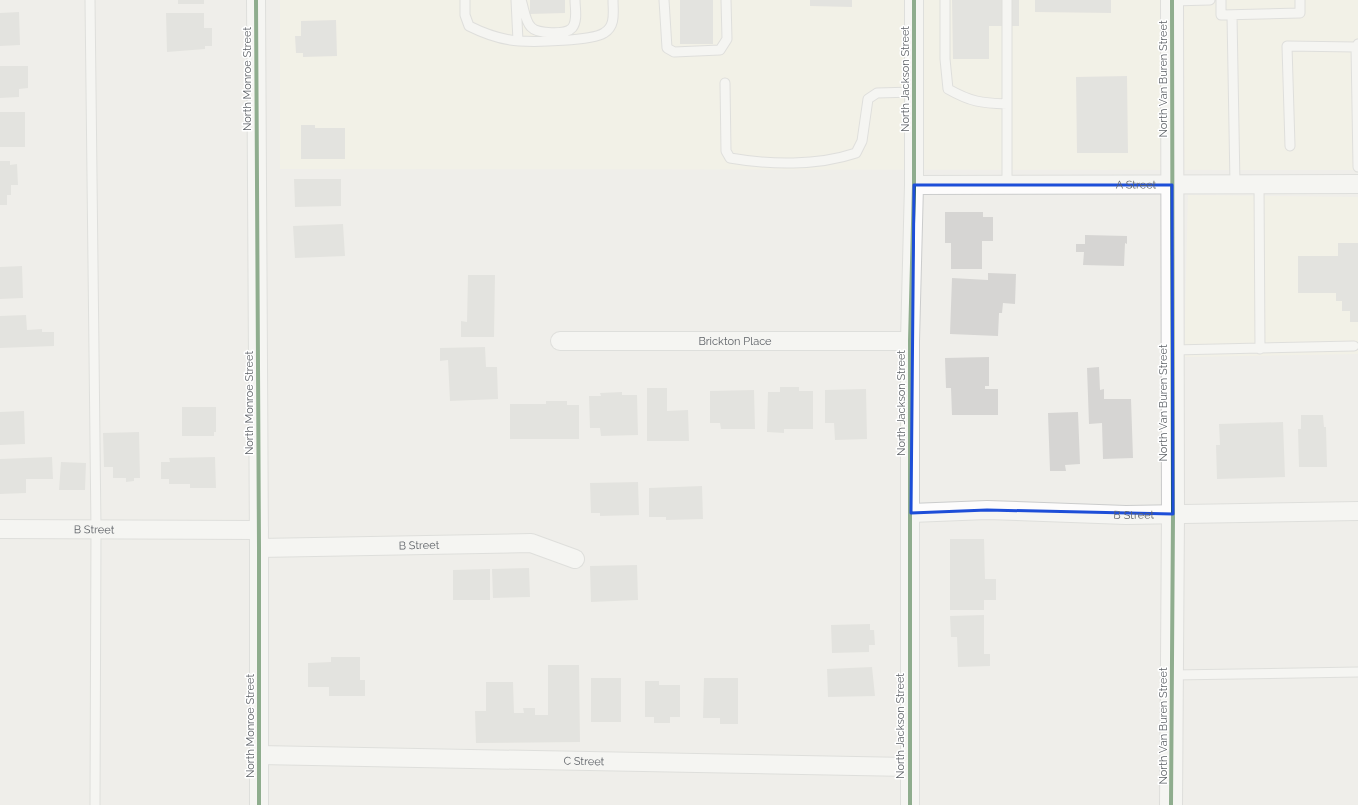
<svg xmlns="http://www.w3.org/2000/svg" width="1358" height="805" font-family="Raleway,sans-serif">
<rect width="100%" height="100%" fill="#efeeea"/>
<!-- commercial -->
<path fill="#f7f3e4" d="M280 0H1358V170L280 169Z
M1188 195 1358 197V354L1184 357Z"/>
<!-- building -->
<path fill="#d6d5d3" d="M178 0H204V4H178Z
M530 0H565V13L530 14Z
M680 0H713V44H680Z
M810 0H852V7L810 6Z
M952 0H1019V26H989V59H953Z
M1035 0H1111V13L1035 12Z
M19 12 20 45 0 46V13Z
M166 13H204V28H212V46H205V49L167 52Z
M336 20 337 56 303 57V53H296L295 36H301V21Z
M0 66H28V88L19 89V97L0 98Z
M1127 76 1128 153H1077L1076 77Z
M0 112H25V147H0Z
M301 125H315V128H345V159H301Z
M0 161H10V165L17 164 18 185H11V195H7V205H0Z
M294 179H341V206L295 207Z
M945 212H983V217H993V241H982V269H951V243H945Z
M343 224 345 256 295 258 293 226Z
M1085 235 1127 236V244L1125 243 1124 266 1083 265 1084 252H1076V244H1085Z
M1338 243H1358V322H1350V311H1342V301H1336V293H1298V256H1338Z
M22 266 23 298 0 299V267Z
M988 273 1016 274 1015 304 1003 303 1002 313H999L998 336 950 334 952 278 988 280Z
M468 275H495L494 337H461V321L467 322Z
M26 315 27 330 42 329V332H54V346L0 348V316Z
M485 347 486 367H497L498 399 450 401 448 360 440 361V348Z
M989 357V386H985V389H998V415H952L951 388H946L945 358Z
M1099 367 1100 390 1104 389V399H1131L1133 458 1103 459 1102 423 1089 424 1087 368Z
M780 387H799V391H813V429H784V433L767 432 768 392H780Z
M647 388H667V411L688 410 689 441H647Z
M866 389 867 439 835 440 834 423H825V390Z
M754 390 755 429H721L720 423H710V391Z
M622 392V395H637L638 435 601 436 600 428H590L589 396H601L600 393Z
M546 401H567V405H579V439H510V404H546Z
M182 407H216V432H214V436H182Z
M24 411 25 444 0 445V412Z
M1078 412 1080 464 1065 465 1066 471H1050L1048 413Z
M1301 415H1323L1324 427H1326L1327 467H1299L1298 429H1301Z
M1283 422 1285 477 1217 479 1216 445H1220L1219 424Z
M139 432 140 478H134V481L126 482V478H113V467H104L103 433Z
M52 457 53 479H26V493L0 494V459Z
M215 457 216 488H190V484H169V479H161V462H170L169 458Z
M61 462 86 463 85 490H59Z
M638 482 639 515 600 516V513H591L590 483Z
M702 486 703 519 666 520V517H649V488Z
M950 539H984L985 579H996V600H984V610H950Z
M637 565 638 600 591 602 590 566Z
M529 568 530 597 493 598 492 569Z
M490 569V600H453V570Z
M984 615V654H990V666L958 667 957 637H951L950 616Z
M870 624V630H874L875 645H869V652L832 653 831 625Z
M331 657H360V680H365V696H329V687H308V663L331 662Z
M548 665H579L580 742 476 743 475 711H486V682H513L514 713H524L523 708H535V715H548Z
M872 667 875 696 828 697 827 669Z
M591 678H621V722H591Z
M704 678H738V724H720V718H703Z
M645 681H659V685H680V717H670V723H654V717H645Z"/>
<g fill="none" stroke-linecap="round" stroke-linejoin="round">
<defs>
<path id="lane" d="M90 0 96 529 95 805
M465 0V15L469 26C483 33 503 40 519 41 536 42 591 41 604 33 616 26 613 12 613 0
M516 0 518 41
M521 0C524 8 525 21 531 27 537 34 566 35 572 28 578 21 575 8 575 0
M664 0 667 48 674 52 720 50 727 39 726 0
M945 0V59L948 89C971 102 981 103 1007 104
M1221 0V15L1300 13V0
M1172 1 1210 0
M1232 15 1235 185
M1358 44 1356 47 1358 167
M725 83 726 151 730 158C770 165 817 166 856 153L862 141 868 99 877 93 914 92
M1290 146 1287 46 1356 47
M1259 184 1260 349
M1007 185V0
M1173 350 1354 346
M1172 675 1358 672"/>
<g id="street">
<path d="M256 0 259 548V805"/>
<path id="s1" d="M914 185 1358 184"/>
<path id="s2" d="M560 341H910"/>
<path id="s3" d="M911 513 987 510 1126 515 1358 511"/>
<path id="s4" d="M0 529 259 530"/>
<path id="s5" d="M259 548 531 543 575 559"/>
<path id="s6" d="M259 755 909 767"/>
<path d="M910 805V341L914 185V0"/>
</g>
<path id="secondary" d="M1171 805 1173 514 1172 0"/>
</defs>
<!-- lane casing -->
<use href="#lane" stroke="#cbcccc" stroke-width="11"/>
<!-- street casing -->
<use href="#street" stroke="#cbcccc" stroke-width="20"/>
<!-- secondary casing -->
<use href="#secondary" stroke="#cacacb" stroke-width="24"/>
<!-- lane -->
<use href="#lane" stroke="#fdfcfc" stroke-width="9"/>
<!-- street -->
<use href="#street" stroke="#fdfcfc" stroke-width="18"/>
<!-- secondary -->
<use href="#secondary" stroke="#fdfcfc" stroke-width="22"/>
<defs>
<path id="cycleway" d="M256 0 259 548V805
M910 805V341L914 185V0
M1171 805 1173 514 1172 0"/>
</defs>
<!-- cycleway casing -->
<use href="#cycleway" stroke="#fff" stroke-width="6"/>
<!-- cycleway -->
<use href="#cycleway" stroke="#1b5e20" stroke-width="4"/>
</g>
<!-- marked area -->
<path d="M0 0H1358V805H0ZM914 185H1172L1173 514 987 510 911 513Z" fill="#efeeea" fill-opacity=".55" fill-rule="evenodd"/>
<path fill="none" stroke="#1d4ed8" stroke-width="3" stroke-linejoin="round" d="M914 185H1172L1173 514 987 510 911 513Z"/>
<g text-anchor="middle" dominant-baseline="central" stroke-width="3" stroke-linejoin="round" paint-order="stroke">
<!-- street labels -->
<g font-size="11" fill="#5f6368" stroke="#fff">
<text transform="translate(247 79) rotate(-90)">North Monroe Street</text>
<text transform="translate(905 79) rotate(-90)">North Jackson Street</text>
<text transform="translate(1163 79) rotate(-90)">North Van Buren Street</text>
<text stroke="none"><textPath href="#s1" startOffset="222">A Street</textPath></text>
<text stroke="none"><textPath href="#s2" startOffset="175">Brickton Place</textPath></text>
<text transform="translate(249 403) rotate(-90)">North Monroe Street</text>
<text transform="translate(901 403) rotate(-90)">North Jackson Street</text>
<text transform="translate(1163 403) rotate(-90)">North Van Buren Street</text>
<text stroke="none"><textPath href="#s3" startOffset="223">B Street</textPath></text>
<text stroke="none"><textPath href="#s4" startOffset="94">B Street</textPath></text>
<text stroke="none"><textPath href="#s5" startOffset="160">B Street</textPath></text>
<text transform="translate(250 726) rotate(-90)">North Monroe Street</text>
<text transform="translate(900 726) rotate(-90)">North Jackson Street</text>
<text transform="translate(1163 726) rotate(-90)">North Van Buren Street</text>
<text stroke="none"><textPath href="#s6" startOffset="325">C Street</textPath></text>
</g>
</g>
</svg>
